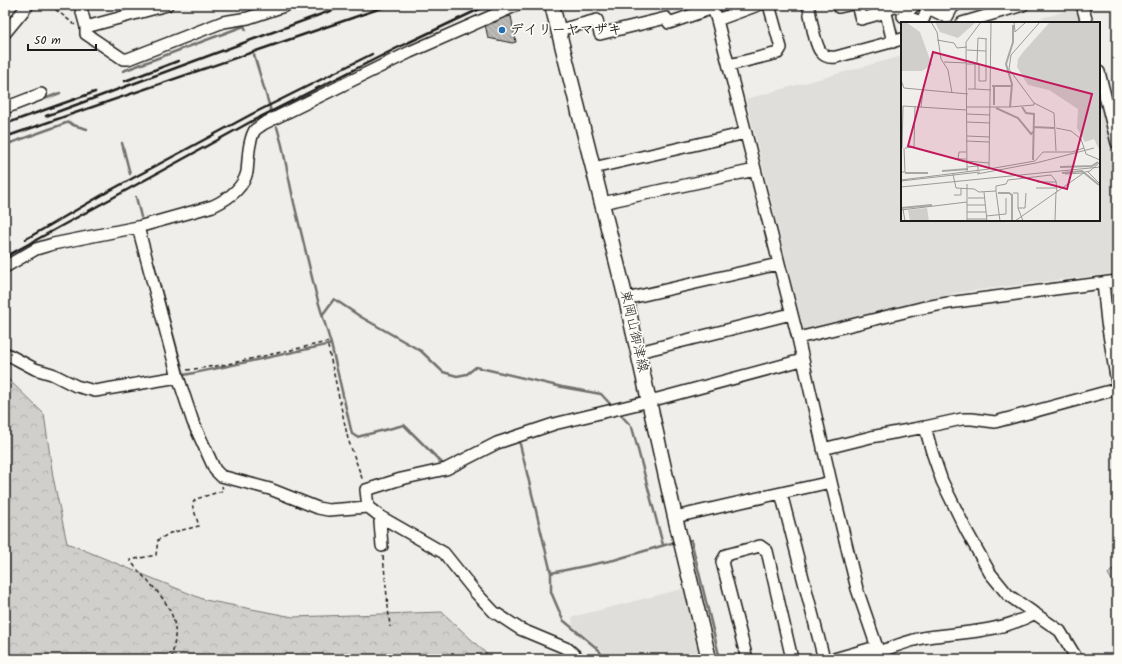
<svg xmlns="http://www.w3.org/2000/svg" width="1122" height="664" font-family="Kalam,'Klee One',sans-serif">
<defs>
<pattern id="forest-crowns" width="20" height="18" patternUnits="userSpaceOnUse"><rect width="20" height="18" fill="#d0cfcc"/><path d="M2 6a3 3 0 1 1 6 0M12 15a3 3 0 1 1 6 0" fill="none" stroke="#b2b1af"/></pattern>
<pattern id="building-back-hatch" width="6" height="6" patternUnits="userSpaceOnUse"><rect width="6" height="6" fill="#bbbab6"/><path d="M-1 5l2 2M0 0l6 6M5-1l2 2" fill="none" stroke="#a09f9c"/></pattern>
</defs>
<rect width="100%" height="100%" fill="#f0eeea"/>
<filter id="ink" filterUnits="userSpaceOnUse"><feTurbulence type="fractalNoise" baseFrequency=".025" numOctaves="2"/><feDisplacementMap in="SourceGraphic" scale="8" xChannelSelector="R" yChannelSelector="G"/><feConvolveMatrix kernelMatrix="1 2 1 2 8 2 1 2 1" color-interpolation-filters="sRGB"/></filter>
<g filter="url(#ink)">
<!-- built -->
<path fill="#e0deda" d="M1078 8 1082 23H1023Z
M902 56V220H1099V93L1117 165V273L955 293 804 331 746 99Z
M686 588 704 659H607L601 649 573 626 572 617Z"/>
<!-- forest -->
<path fill="url(#forest-crowns)" stroke="#767674" d="M5 376 44 414 53 477 67 543 205 600 293 617 442 612 492 659H5Z
M1117 565V588L1108 574Z"/>
<g fill="none" stroke-linecap="round" stroke-linejoin="round">
<!-- stream -->
<path stroke="#706f6d" stroke-width="2.5" d="M254 55 271 111
M123 71 244 26 246 30
M5 114 60 93
M277 127 282 145 294 203 316 294 331 344 352 434 357 437 404 425 443 464 445 463
M122 143 130 174
M5 145 69 122 73 125 87 129
M136 197 141 217
M154 264 184 375 223 367 331 344
M323 314 334 299 361 317 421 351 443 372 457 376 467 374 476 367 562 387 601 394 613 407
M618 412 632 427 663 545
M519 440 551 573V592L563 620 599 650 604 659
M689 540H691L720 659
M551 573 614 560 675 542"/>
</g>
<!-- building -->
<path fill="url(#building-back-hatch)" stroke="#1c1c1c" d="M511 16 516 42 512 43 488 38 485 24 496 22V20Z"/>
<g fill="none" stroke-linecap="round" stroke-linejoin="round">
<defs>
<path id="minor" d="M80 5 86 27V34L123 59H128L223 22 248 18 287 5
M712 5 717 20 798 338 831 482 857 589 881 659
M808 5C811 16 814 44 821 52 825 57 830 58 836 57L902 39
M838 5 839 7 848 5
M857 5 861 19 886 12
M884 5 893 42
M915 5 903 16 919 21 923 20 928 8 947 17 953 6 956 5
M1082 5 1087 23
M885 10 902 5
M717 20 758 5
M962 23 1023 5
M86 27 167 5
M559 30 597 20 600 34 666 18 669 23 713 8
M5 33 28 5
M729 65 778 53 781 48 769 5
M1099 72 1117 143
M5 108 41 94
M593 168 746 133
M602 203 755 170
M138 227 178 377 193 422 215 470 221 476 270 489 318 508 328 510 368 507 381 517 444 553 476 593 494 612 520 629 568 649 579 659
M5 267 36 249 53 244 138 227 213 206C228 199 243 189 247 172 248 163 248 153 250 144 251 140 252 134 255 130 257 128 261 126 263 124L410 52 517 5
M1103 283 1107 322 1117 383
M626 299 778 264
M798 338 921 308 948 303 1117 281
M639 352 791 314
M5 353 35 369 52 374 76 386 95 391 178 377
M925 427 932 452 942 481 966 530 990 573 1008 595 1060 631 1077 659
M823 449 871 437 925 427 962 419H972L995 422 1117 389
M368 507 366 490 401 479 446 469 497 443 554 424 650 401 802 360
M381 517 380 522 382 546
M675 517 781 493
M878 652C894 647 912 639 928 637 965 632 1002 632 1035 613
M747 659 722 562 726 555 760 546 767 551 792 659
M824 659 781 493 831 482
M834 659 876 647"/>
<path id="major" d="M552 5 626 299 675 517 709 659"/>
</defs>
<!-- minor casing -->
<use href="#minor" stroke="#1c1c1c" stroke-width="14"/>
<!-- major casing -->
<use href="#major" stroke="#1c1c1c" stroke-width="17"/>
<!-- path -->
<path stroke="#1c1c1c" stroke-width="1.5" stroke-dasharray="4 3" stroke-linecap="butt" d="M50 5 75 25
M187 370 223 365 327 342 348 439 363 481
M383 556 390 627
M172 659C173 649 176 638 175 628 172 599 145 582 130 560L156 555 158 540 170 533 199 526 192 504 196 499 222 491 223 490 222 486"/>
<!-- minor -->
<use href="#minor" stroke="#fdfcf7" stroke-width="11"/>
<!-- major -->
<use href="#major" stroke="#fdfcf7" stroke-width="14"/>
<!-- rail -->
<path stroke="#1c1c1c" stroke-width="2.5" d="M125 81 178 61
M46 116 346 5
M5 124 95 92
M5 137 390 5
M26 239 109 191 252 114 372 54
M5 257 254 120 399 47 488 5"/>
</g>
</g>
<!-- markers -->
<circle fill="#1f6fb2" stroke="#fdfcf7" stroke-width="1.5" cx="502" cy="30" r="4"/>
<g text-anchor="middle" dominant-baseline="central" stroke-width="3.5" stroke-linejoin="round" paint-order="stroke">
<!-- poi labels -->
<g font-size="14" font-weight="bold" fill="#1c1c1c" stroke="#fdfcf7" text-anchor="start">
<text x="510" y="30">デイリーヤマザキ</text>
</g>
<!-- street labels -->
<g font-size="14" fill="#1c1c1c" stroke="#fdfcf7">
<text transform="translate(634 331) rotate(77)">東岡山御津線</text>
</g>
</g>
<!-- overview -->
<g transform="translate(901 22)">
<rect width="199" height="199" fill="#f0eeea"/>
<path d="M0 0H5L19 10 31 43 21 49H0ZM34 0H75L57 16 39 10ZM149 0H199V129L193 117 184 120 176 106 177 87 148 68 127 63 116 45 117 37 123 29Z" fill="#d0cfcc"/>
<path d="M26 186 28 199H9L7 188Z" fill="#d0cfcc"/>
<path fill="none" stroke="#a8a7a3" stroke-width="2" d="M91 64H110M93 64V83M109 85 111 62 105 42 112 20V3M121 85 125 91 133 92 132 138M95 86 117 96 130 112 132 110M133 105 153 106M159 145 191 144 197 140M41 149 67 147M4 151H27M161 151 181 149 198 163M97 171H108L111 173V199M0 186 31 183"/>
<path fill="none" stroke="#9b9a98" stroke-width="1" d="M30 0 36 10 40 37 47 48 51 71M113 0 114 10 125 0M139 0 110 33 108 47 133 81 153 91 155 129M36 18 53 21 56 26 66 25M66 28 85 29M43 40 66 41M76 41 77 16 86 17M66 42H78V59H85V17M0 58 3 66 67 72M67 67H74V41M74 67 90 68M20 85 22 69M66 85H109L133 83V81M66 92 89 93M66 100 89 101M155 106 170 109 180 117 185 132 199 138M66 114 89 115M65 119 88 120M1 126 2 84 66 88M4 126 13 125 14 84M65 137H57L58 130H65M65 139 88 141M66 145 77 144V148M88 147 134 139 142 130H171L183 126M0 150H4L3 126M66 150 65 20 80 0M187 150 199 162M52 152 55 166 73 167 78 170 95 169 99 199M76 152 135 141 193 126M164 152 182 151M0 158 88 147 90 0M0 159 79 150M136 160H155M199 162V199M0 165 199 145M135 166H155M95 169V164L105 162 107 158 150 153 155 159 156 170M83 170 86 199M112 171H117V186L122 199M53 173H60V166M67 176H83M66 183H84M117 186H124L125 171M2 187 4 199M0 188 66 180M66 190H85M85 194 105 192V176M66 197H86M154 198 155 170M66 199V162M114 199 184 150 189 149 199 140"/>
<path fill="#c2185b" fill-opacity="0.15" stroke="#c2185b" stroke-width="2" d="M32 30 191 72 166 167 7 124Z"/>
<rect width="199" height="199" fill="none" stroke="#1c1c1c" stroke-width="2"/>
</g>
<!-- margin -->
<rect width="1122" height="664" fill="none" stroke="#fdfcf7" stroke-width="20"/>
<rect x="10" y="10" width="1102" height="644" fill="none" stroke="#1c1c1c" stroke-width="1.5" filter="url(#ink)"/>
<!-- scale -->
<path d="M28 44v6h68v-6" fill="none" stroke="#1c1c1c" stroke-width="2"/>
<text x="34" y="44" font-size="12" fill="#1c1c1c" stroke="#fdfcf7" stroke-width="3" paint-order="stroke">50 m</text>
</svg>
